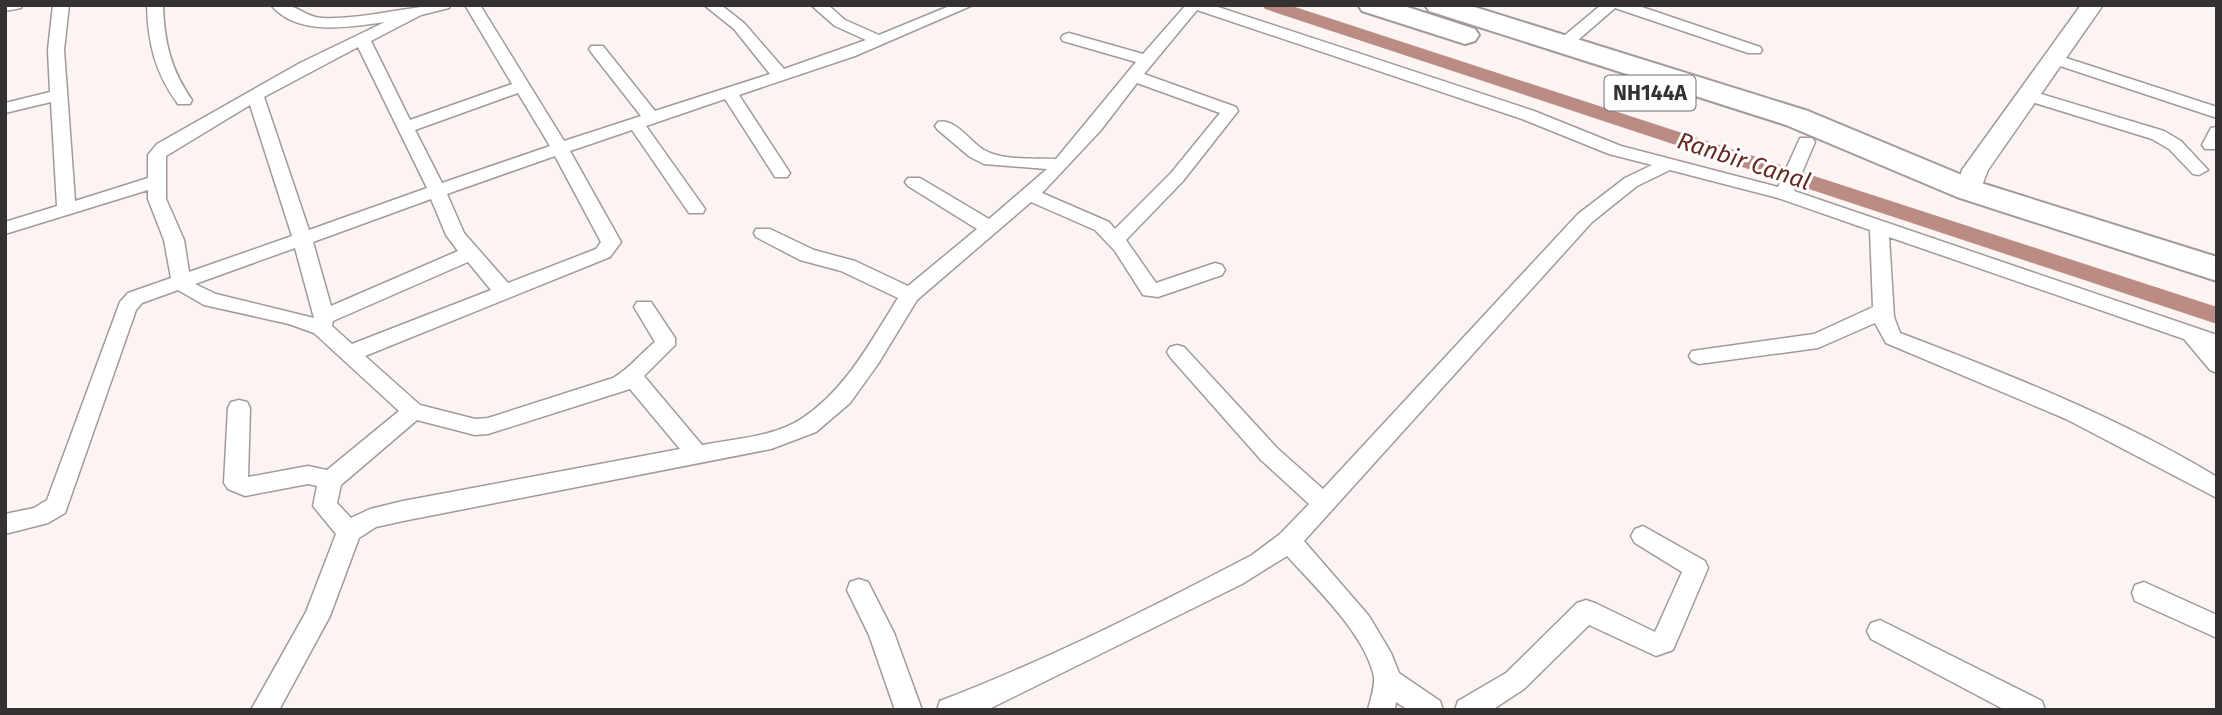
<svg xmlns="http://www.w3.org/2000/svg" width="2222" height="715" font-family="'Fira Sans',sans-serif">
<rect width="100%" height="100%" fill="#fcf4f3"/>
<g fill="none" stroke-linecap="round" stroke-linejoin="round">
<!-- canal -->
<path fill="#bb8c84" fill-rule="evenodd" d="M1262 5H1289L2217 307V324L1265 9Z"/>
<defs>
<path id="street" d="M5 5H23L21 8 5 11Z
M53 5H69L64 50 75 201 148 178V155L157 144 300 63 385 22C349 27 298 37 271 5 275 5 282 4 287 5 300 8 307 17 322 18 366 20 408 5 451 5L449 8 421 15 371 41 410 120 512 84 465 5H480L564 141 641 116 591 52 589 49 591 46H603L655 111 770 74 734 29 704 5H721L744 23 784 69 866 40 835 26 811 5H828L845 20 879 35 952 5H973L855 56 739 95 790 173 787 177H775L725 99 646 126 705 209 703 213H689L632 130 570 151 621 242 610 257 365 356 420 405 475 419 488 418 613 378C629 369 640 354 655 342L634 307 637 302H651L675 338V345L644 376 702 445C733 439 774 437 801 419 845 391 871 341 898 298L841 271 800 260 756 237 754 233 756 229H770L814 250 855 261 908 286 977 229 908 186 905 182 908 178H920L989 219 1047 169 984 164 970 157 938 130 935 126 938 122C956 118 970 142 984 150 1003 161 1034 158 1056 159L1136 62 1063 41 1061 38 1063 35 1069 33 1143 54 1186 5H1212L1534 111 1621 146 1778 187 1800 138H1812L1815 142 1794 191 2217 335V373L2210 370 2184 339 1889 237 1894 317 1900 333C2008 374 2118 417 2217 477V498L2066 419 1886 343 1875 323 1818 348 1699 364 1692 361 1689 356 1692 351 1814 334 1873 307 1870 230 1778 198 1670 170 1637 186 1592 222 1304 541 1369 616 1391 653 1399 673 1440 701 1443 710H1408L1396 702 1395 710H1368C1370 700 1375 688 1374 677 1366 635 1315 587 1287 556L1242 584 987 710H937L940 701C1047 660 1151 608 1252 555L1280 534 1309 504 1261 460 1170 357 1167 352 1170 347 1177 345 1184 347 1277 448 1323 489 1578 214 1625 178 1652 165 1609 154 1522 119 1197 10 1144 74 1236 107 1238 111 1183 181 1126 240 1156 283 1215 263 1222 265 1225 270 1222 275 1158 297 1143 295 1115 251 1095 230 1031 202 917 300 878 364 850 403 816 432 771 449 403 521 376 527 359 538 330 616 279 710H251L306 612 336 534 313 506 317 486 308 484 245 496 228 489 224 483 228 408 231 402 239 400 247 402 250 408 248 477 308 466 327 470 399 411 314 333 289 324 204 305 178 290 142 303 136 310 65 513 48 523 5 534V514L34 508 47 500 120 302 128 293 171 278 164 240 148 199V190L5 234V222L57 206 51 102 5 113V103L50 92 48 50ZM358 47 427 188 309 230 264 97ZM1137 83 1220 113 1171 173 1115 229 1109 222 1042 193 1101 130ZM518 93 550 146 442 183 415 130ZM250 105 292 236 189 272 184 240 166 199V156ZM555 156 601 242 596 249 508 283 464 233 447 194ZM431 199 446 235 458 251 331 306 313 242ZM295 248 314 318 216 294 195 284ZM468 262 491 290 352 344 332 326 333 321ZM630 389 680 449 403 501 370 509 351 518 337 503 341 485 417 420 475 435 488 434Z
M147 5H163C164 42 171 70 192 100L190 104H178C155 73 148 43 147 5Z
M1601 5H1636L1760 47 1762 50 1760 53H1748L1615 8 1570 47H1558L1556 44 1558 41Z
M2054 54 2217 107V118L2048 62 2046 59 2048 56Z
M2028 90 2164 131 2181 141 2208 170 2199 175 2193 174 2169 149 2152 139 2022 99 2020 95Z
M2217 127V149H2205L2202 145 2211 128Z
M1643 526 1705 561 1708 568 1673 650 1656 656 1589 625 1524 689 1492 710H1455L1458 701 1506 673 1577 603 1586 600 1595 603 1655 632 1682 572 1635 543 1631 536 1635 529Z
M859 579 868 582 894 633 922 710H895L869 635 847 590 850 582Z
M2144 582 2217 615V638L2135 601 2132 593 2135 585Z
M1880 620 2042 701 2045 710H2005L1871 639 1867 631 1871 623Z"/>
<path id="secondary" d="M2081 5H2103L1988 170 1978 196 1969 198 1960 196 1956 190 1962 170Z"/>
<path id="highway" d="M1358 5H1401L1475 29 1479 35 1475 41 1465 44 1362 11Z
M1425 5H1468L1808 111 1981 183 2217 257V281L1957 197 1786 125 1429 11Z"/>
</defs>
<!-- street casing -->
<use href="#street" stroke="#a19a98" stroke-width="3"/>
<!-- secondary casing -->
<use href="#secondary" stroke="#a19a98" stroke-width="3"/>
<!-- highway casing -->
<use href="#highway" stroke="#a19a98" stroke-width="4"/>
<!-- street -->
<use href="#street" fill="#fff" fill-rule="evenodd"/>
<!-- secondary -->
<use href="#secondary" fill="#fff" fill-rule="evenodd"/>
<!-- highway -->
<use href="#highway" fill="#fff" fill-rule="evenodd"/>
</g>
<g text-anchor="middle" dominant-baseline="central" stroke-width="6" stroke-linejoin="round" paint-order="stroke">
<!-- shield labels -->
<rect fill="#fff" stroke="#716f6e" stroke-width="2" x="1604.5" y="75.5" width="91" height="35" rx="5"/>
<g font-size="21" font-weight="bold" fill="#343130">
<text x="1650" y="93">NH144A</text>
</g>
<!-- water labels -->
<g font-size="24" font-style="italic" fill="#662922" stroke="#fff">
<text transform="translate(1744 161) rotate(18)">Ranbir Canal</text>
</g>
</g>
<!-- border -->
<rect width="2222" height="715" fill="none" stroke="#343130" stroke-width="14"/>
</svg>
